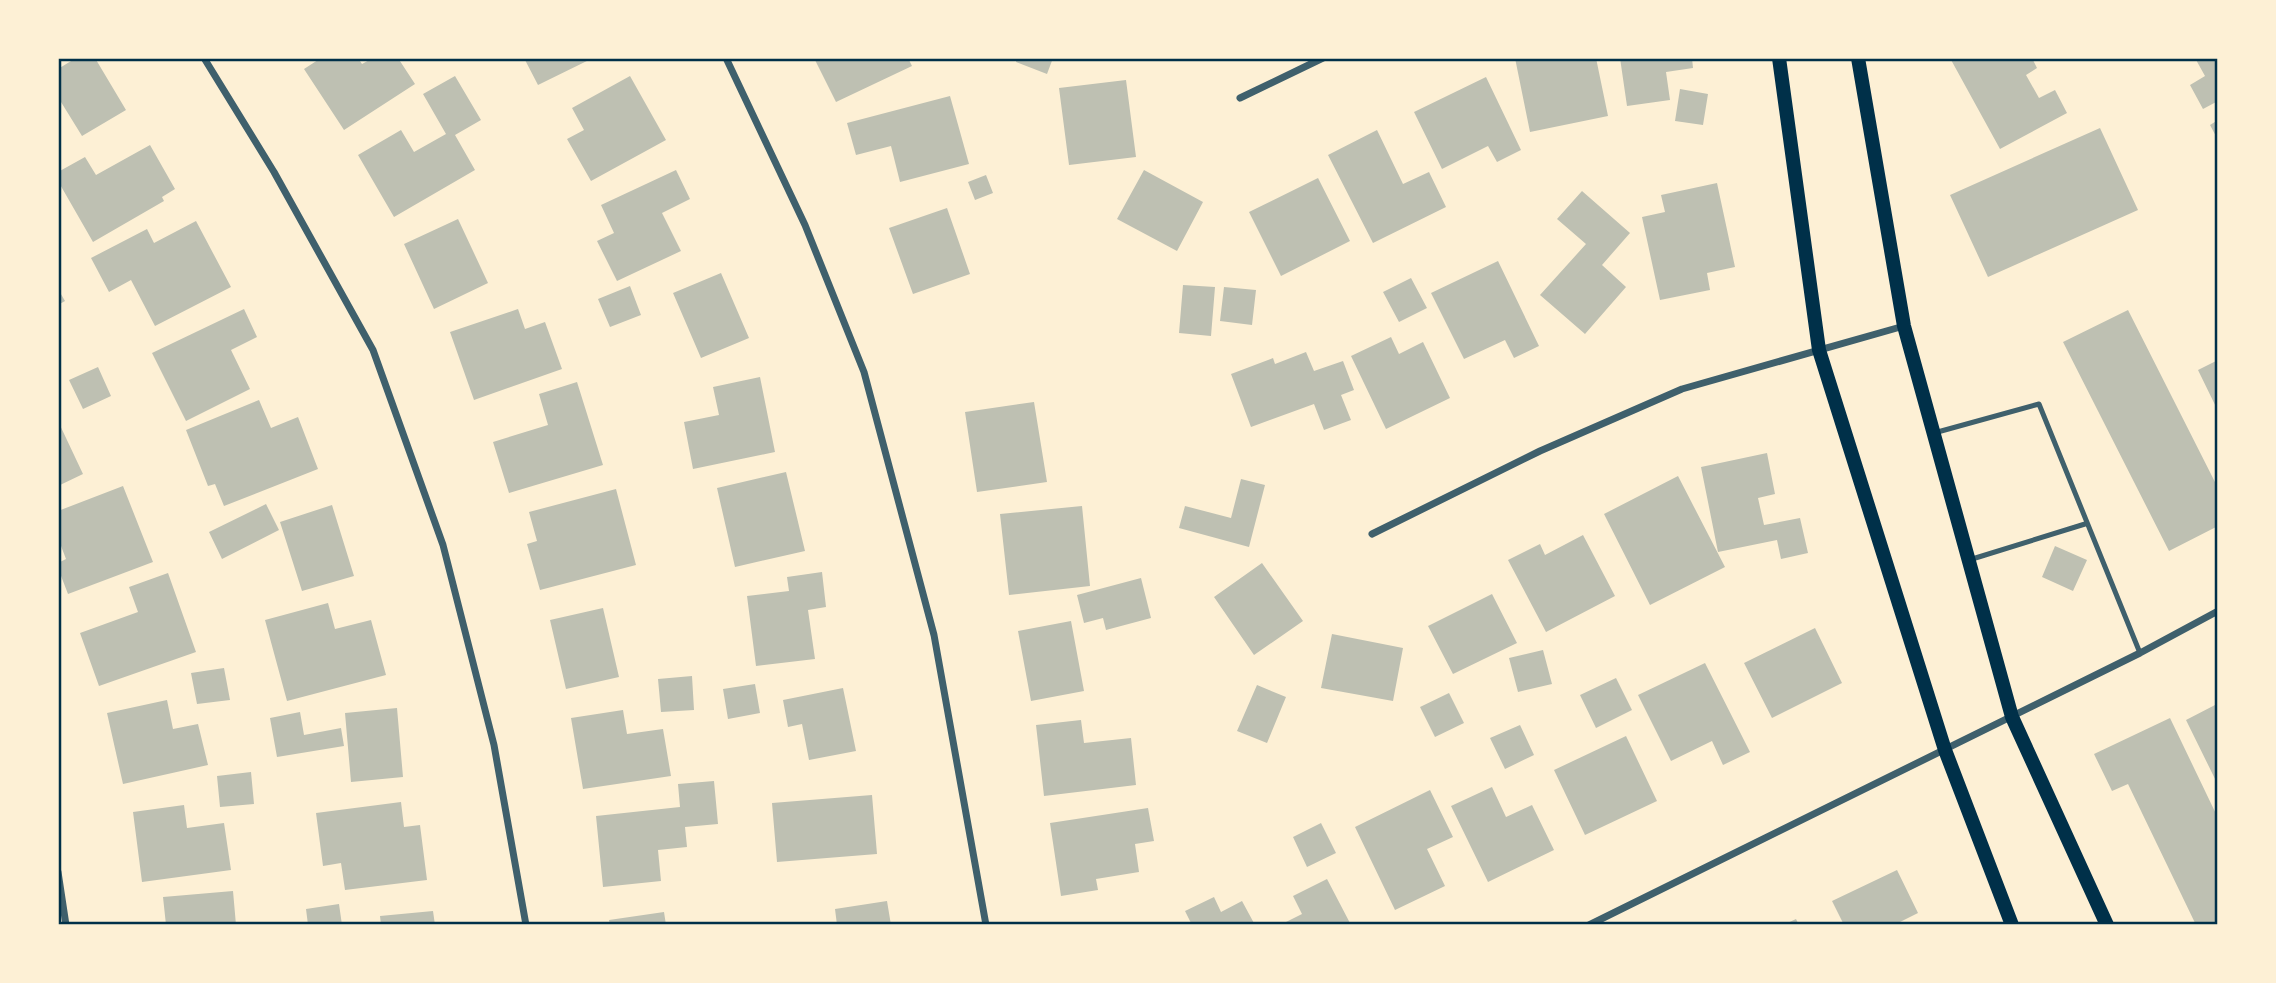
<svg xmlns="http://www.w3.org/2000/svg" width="2276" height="983" font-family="Figtree,sans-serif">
<rect width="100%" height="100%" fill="#fdf0d5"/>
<!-- building -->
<path fill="#bec0b2" d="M76 58H95L126 110 82 136 61 102 58 104V69Z
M321 58H358L362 64 373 58H398L415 84 344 130 304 69Z
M524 58H593L538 85Z
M814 58H908L912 66 836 102Z
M1017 58H1053L1047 74 1016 62Z
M1515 58H1596L1608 116 1530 132Z
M1620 58H1692L1693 68 1666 72 1670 100 1627 106Z
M1950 58H2032L2037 68 2026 75 2039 98 2055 90 2067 113 2000 149Z
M2195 58H2218V101L2203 109 2190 85 2205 76Z
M455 76 481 120 455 135 475 170 394 217 358 155 401 130 414 152 446 134 423 94Z
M630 76 666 140 591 181 567 139 584 130 572 108Z
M1486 77 1521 150 1497 162 1488 146 1442 169 1414 112Z
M1126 80 1136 157 1069 165 1059 88Z
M1680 89 1708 94 1703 125 1675 121Z
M950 96 969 164 900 182 891 146 856 155 847 123Z
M2218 120V140L2210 125Z
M2100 128 2138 210 1988 277 1950 195Z
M1377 130 1403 184 1429 172 1446 207 1373 243 1328 155Z
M150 145 175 189 162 197 164 201 93 242 58 181V172L85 157 96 175Z
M676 170 690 199 662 213 681 251 617 281 597 241 614 233 601 205Z
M1144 170 1203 202 1177 251 1117 219Z
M986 175 993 193 975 200 968 182Z
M1318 178 1350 241 1281 276 1249 212Z
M1717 183 1735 267 1707 273 1710 290 1660 300 1642 217 1665 212 1661 195Z
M1582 191 1630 233 1602 265 1626 287 1585 334 1540 295 1586 244 1557 219Z
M947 208 970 274 913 294 889 228Z
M458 219 488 283 434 309 404 244Z
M196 221 231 287 155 326 131 280 109 292 91 258 147 229 154 243Z
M1498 261 1539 346 1514 358 1505 340 1464 359 1431 293Z
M721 273 749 338 701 358 673 293Z
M1411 278 1427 308 1399 322 1383 292Z
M1183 285 1215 287 1211 336 1179 333Z
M630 286 641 315 610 327 598 299Z
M1224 287 1256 290 1252 325 1220 321Z
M58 289 65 301 58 305Z
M244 309 257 337 231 350 250 389 186 421 152 353Z
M518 309 525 329 545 322 562 369 474 400 450 332Z
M2128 310 2218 488V526L2169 551 2063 342Z
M1391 337 1399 354 1423 342 1450 398 1386 429 1351 356Z
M1306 352 1314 371 1343 361 1354 390 1341 395 1351 420 1324 430 1314 404 1251 427 1231 374 1273 358 1275 364Z
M2218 360V411L2198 370Z
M98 367 111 396 83 409 69 380Z
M760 377 775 452 693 469 684 422 719 415 713 387Z
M577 382 603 465 509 493 493 442 548 425 539 394Z
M259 400 271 428 298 417 318 469 224 506 215 484 208 486 186 430Z
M1034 402 1047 482 977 492 965 412Z
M58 421 83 474 58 486Z
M1767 453 1775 494 1758 498 1764 525 1800 518 1808 553 1781 559 1777 540 1718 552 1701 467Z
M786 472 805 551 735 567 717 488Z
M1678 476 1725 567 1650 605 1604 514Z
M1241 479 1265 485 1249 547 1179 528 1185 506 1231 518Z
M123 486 153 562 68 594 58 568V563L66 559 58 538V511Z
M616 489 636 565 540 590 527 544 537 541 529 512Z
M266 504 279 530 222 559 209 532Z
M332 505 354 576 302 591 280 522Z
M1082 506 1090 586 1009 595 1000 514Z
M1583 535 1615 596 1546 632 1508 560 1540 544 1545 555Z
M2055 546 2087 560 2073 591 2042 577Z
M1262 563 1303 621 1254 655 1214 597Z
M822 572 826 607 808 610 815 659 756 666 747 596 789 591 787 577Z
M168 573 196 652 99 686 80 633 138 612 129 587Z
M1141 578 1151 618 1106 630 1103 618 1084 623 1077 595Z
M1492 594 1517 643 1453 674 1428 626Z
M328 603 335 629 371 620 386 675 287 701 265 620Z
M603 608 619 677 566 689 550 620Z
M1071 621 1084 691 1031 701 1018 631Z
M1815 628 1842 683 1772 718 1744 663Z
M1332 634 1403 648 1393 701 1321 688Z
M1543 650 1552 684 1518 692 1509 658Z
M1705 663 1750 752 1723 765 1712 741 1671 761 1638 695Z
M224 668 230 700 197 704 191 673Z
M692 676 694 710 661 712 658 679Z
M1616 678 1632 710 1596 728 1580 695Z
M755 684 760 713 728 719 723 689Z
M1257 685 1286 697 1267 743 1237 731Z
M843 688 856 751 809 760 802 724 788 727 783 700Z
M1449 693 1464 723 1435 737 1420 707Z
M167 700 173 729 198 724 208 765 123 784 107 713Z
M2215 705 2218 712V785L2186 720Z
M397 708 403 777 351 782 345 713Z
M623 710 627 734 663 729 671 776 583 789 571 718Z
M300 712 304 735 341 728 344 746 277 757 270 718Z
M2170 718 2218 818V925H2196L2128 784 2112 791 2094 754Z
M1081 720 1084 743 1131 738 1136 785 1044 796 1036 725Z
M1520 725 1534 755 1505 769 1490 738Z
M1626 736 1657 801 1585 835 1554 770Z
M251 772 254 804 220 807 217 776Z
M714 781 718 824 685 827 687 847 658 850 661 881 603 887 596 816 680 807 678 784Z
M1492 787 1506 817 1532 805 1554 850 1488 882 1451 806Z
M1430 790 1453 837 1427 849 1445 886 1395 910 1355 827Z
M872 795 877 854 777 862 772 803Z
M401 802 404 827 420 825 427 880 345 890 341 863 323 866 316 813Z
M184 805 187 828 224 823 231 870 142 882 133 812Z
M1148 808 1154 841 1135 844 1139 872 1096 879 1098 890 1061 896 1050 823Z
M1321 823 1336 853 1307 867 1293 837Z
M1897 870 1918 913 1894 925H1844L1832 901Z
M1327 879 1351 925H1280L1302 914 1293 896Z
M233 891 236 925H166L163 897Z
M1214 897 1221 912 1242 901 1255 925H1192L1185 911Z
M887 901 891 925H837L835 909Z
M339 904 342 925H308L306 909Z
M433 911 435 925H381L380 916Z
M664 912 666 925H610L609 920Z
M1796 919 1799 925H1783Z"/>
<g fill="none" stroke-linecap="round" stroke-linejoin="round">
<!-- service -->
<path stroke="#3f606c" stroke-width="5" d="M1934 433 2039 404 2140 653
M1969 560 2085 524"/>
<!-- minor -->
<path stroke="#3f606c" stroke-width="7" d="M204 58 274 172 373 350 443 545 494 745 526 925
M726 58 805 225 864 372 934 635 986 925
M1240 98 1323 58
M1372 534 1540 451 1682 389 1904 326
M58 872 66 925
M1589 925 2140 653 2218 611"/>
<!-- secondary -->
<path stroke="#003049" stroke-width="14" d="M1779 58 1819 350 1945 750 2012 925
M1858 58 1904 326 2012 717 2107 925"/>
</g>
<!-- border -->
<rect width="2276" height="983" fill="none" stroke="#fdf0d5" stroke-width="119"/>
<rect x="60" y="60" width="2156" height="863" fill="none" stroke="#003049" stroke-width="2.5"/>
</svg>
